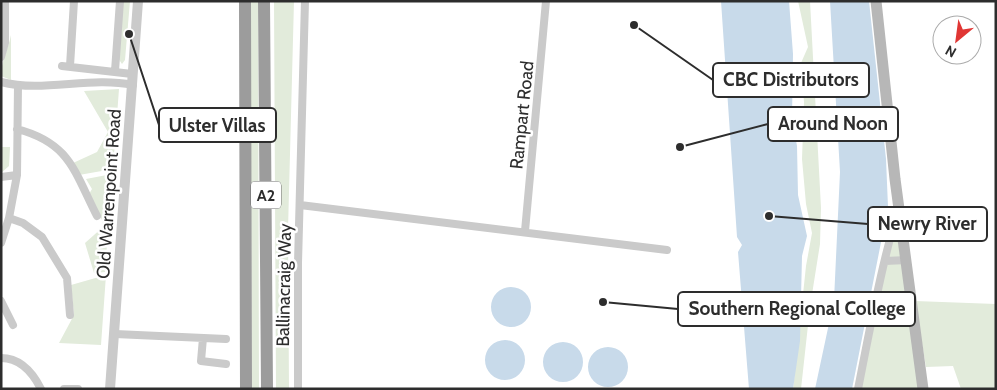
<svg xmlns="http://www.w3.org/2000/svg" width="997" height="390" font-family="Cabin,sans-serif">
<rect width="100%" height="100%" fill="#fff"/>
<!-- green -->
<path fill="#e2ebdb" d="M123 1H130L125 60 122 64 118 58Z
M250 1H258L259 389H252Z
M274 1H294L288 230 289 389H276Z
M798 1H810L821 208 820 244 810 307 801 389H793L806 266 812 233 806 204 802 159 804 102 801 63 808 47Z
M11 35V80L1 76C1 61 8 50 11 35Z
M119 89 113 169 79 175 73 163 97 152 108 132 84 91Z
M1 147H10L9 166 1 173Z
M112 174 105 272 94 273 85 243 103 227 102 220 89 194 92 189 86 179Z
M895 218 919 389H858Z
M106 275 101 345 59 343 74 315 71 285Z
M915 301 996 304V389H961L953 366 926 367Z"/>
<!-- water -->
<path fill="#c8daea" d="M721 1H789L793 54 792 118 797 146 798 195 807 236 802 256 800 341 793 389H749L738 252 742 245 737 237Z
M830 1H869L886 159 888 207 852 389H815L834 300 840 172Z
M491 307a20 20 0 1 1 40 0a20 20 0 1 1-40 0Z
M485 360a20 20 0 1 1 40 0a20 20 0 1 1-40 0Z
M543 362a20 20 0 1 1 40 0a20 20 0 1 1-40 0Z
M588 367a20 20 0 1 1 40 0a20 20 0 1 1-40 0Z"/>
<g fill="none" stroke-linecap="round" stroke-linejoin="round">
<!-- minor -->
<path stroke="#cacaca" stroke-width="8" d="M1 57 5 43V1
M62 66 132 74
M70 66 74 1
M115 71 120 1
M1 82C44 93 89 76 133 85
M17 129C70 143 74 171 97 216
M1 177 17 175
M300 205 667 250
M9 218 23 223 42 237 67 278 70 315
M525 231 546 1
M1 243 9 218 17 175 18 85
M885 261 907 260
M1 301 13 325
M115 334 226 339
M203 338 201 361 226 364
M1 358C21 358 33 373 41 389
M64 389H78
M298 389V263L305 1
M858 389C863 365 889 222 900 213"/>
<!-- tertiary -->
<path stroke="#cacaca" stroke-width="10" d="M110 389 138 1"/>
<!-- secondary -->
<path stroke="#b7b7b7" stroke-width="11" d="M876 1 895 179 923 389"/>
<!-- trunk -->
<path stroke="#9c9c9c" stroke-width="12" d="M245 1 246 389
M264 1 267 389"/>
</g>
<g text-anchor="middle" dominant-baseline="central" stroke-width="5" stroke-linejoin="round" paint-order="stroke">
<!-- shield labels -->
<rect fill="#fff" stroke="#6c6c6c" stroke-width="1" x="251" y="181.5" width="30" height="27" rx="4"/>
<g font-size="16" font-weight="bold" fill="#2d2d2d">
<text x="266" y="195">A2</text>
</g>
<!-- street labels -->
<g font-size="18" fill="#2d2d2d" stroke="#fff">
<text transform="translate(522 115) rotate(-84)">Rampart Road</text>
<text transform="translate(109 194) rotate(-86)">Old Warrenpoint Road</text>
<text transform="translate(284 285) rotate(-89)">Ballinacraig Way</text>
</g>
</g>
<!-- callouts -->
<path fill="none" stroke="#2d2d2d" stroke-width="2" d="M634 25L713 80M680 147L768 124M129 34L159 125M769 216L868 224M603 302L678 309"/>
<g fill="#2d2d2d" stroke="#fff" stroke-width="2">
<circle cx="634" cy="25" r="5"/>
<circle cx="680" cy="147" r="5"/>
<circle cx="129" cy="34" r="5"/>
<circle cx="769" cy="216" r="5"/>
<circle cx="603" cy="302" r="5"/>
</g>
<g fill="#fff" stroke="#2d2d2d" stroke-width="2">
<rect x="713" y="63" width="156" height="34" rx="5"/>
<rect x="768" y="107" width="130" height="34" rx="5"/>
<rect x="159" y="108" width="117" height="34" rx="5"/>
<rect x="868" y="207" width="119" height="34" rx="5"/>
<rect x="678" y="292" width="237" height="34" rx="5"/>
</g>
<g font-size="19" text-anchor="middle" font-weight="bold" fill="#2d2d2d">
<text x="791" y="86">CBC Distributors</text>
<text x="833" y="130">Around Noon</text>
<text x="217" y="132">Ulster Villas</text>
<text x="927" y="230">Newry River</text>
<text x="797" y="315">Southern Regional College</text>
</g>
<!-- border -->
<rect width="997" height="390" fill="none" stroke="#2d2d2d" stroke-width="5"/>
<!-- north arrow -->
<g transform="translate(957 40) rotate(209)"><circle r="24" fill="#ffffff" stroke="#ababab"/>
<path d="M0-4L9 19L0 12L-9 19Z" fill="#e03634"/>
<text y="-8" font-size="14" font-weight="bold" text-anchor="middle" fill="#2d2d2d">N</text>
</g>
</svg>
